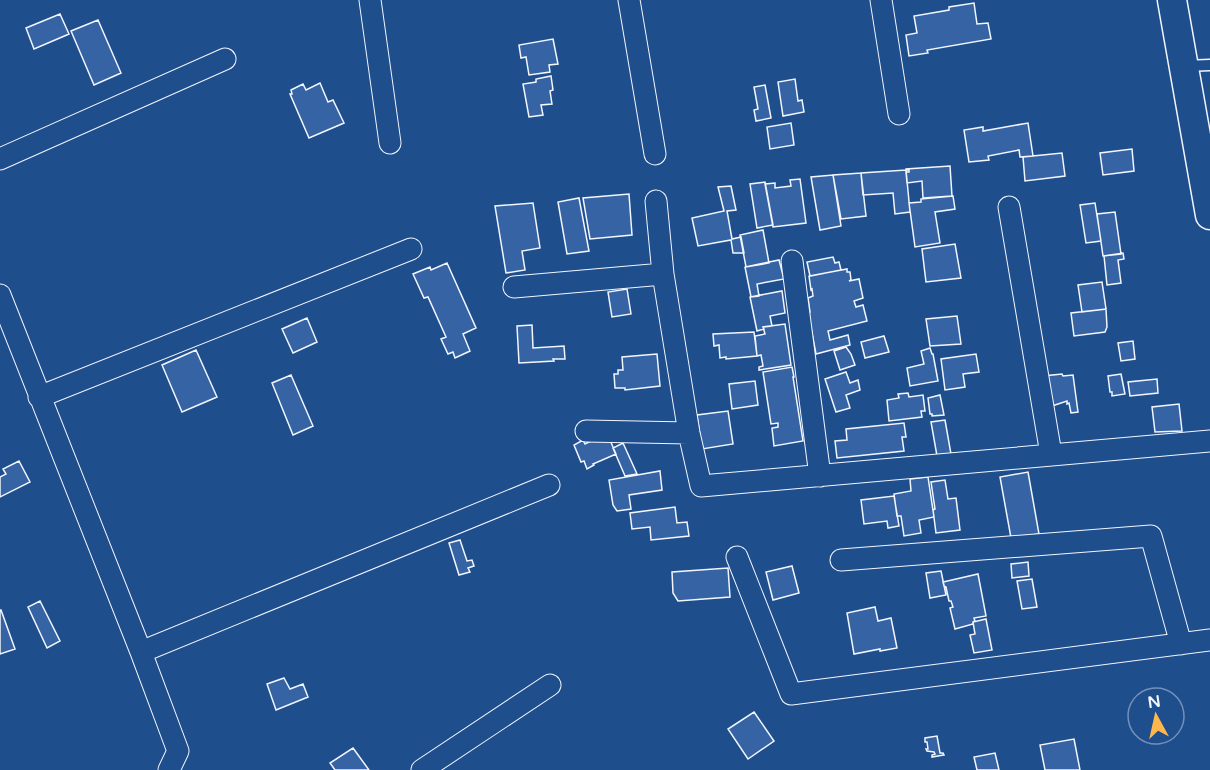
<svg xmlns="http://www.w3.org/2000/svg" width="1210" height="770" font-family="'Varela Round',sans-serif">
<rect width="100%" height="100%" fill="#1f4e8c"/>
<!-- building -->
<path fill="#3563a3" stroke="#f2f6ff" stroke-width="1.5" d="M974 3 977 24 988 23 991 39 927 50 928 53 909 56 906 35 917 33 914 16 949 10V7Z
M60 14 69 34 34 49 26 28Z
M98 20 121 73 94 85 71 31Z
M553 39 558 64 549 65 550 72 529 75 526 57 521 58 519 45Z
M551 76 553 90 550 91 552 104 541 105 543 115 529 117 523 84 536 82V79Z
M795 79 798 101 802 100 804 112 783 116 778 82Z
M320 83 328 102 333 100 344 123 309 138 290 94H292L291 90 303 84 306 90Z
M765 85 771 118 756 121 754 110 758 109 754 87Z
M791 123 794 145 770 149 767 127Z
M1028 123 1033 156 1020 157 1019 150 988 156 989 160 969 162 964 130 983 127V131Z
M1132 149 1134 171 1103 175 1100 153Z
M1062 153 1065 176 1025 181 1023 157Z
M950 166 952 196 923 198 922 181 907 183 906 172H909V170H906V169Z
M906 170 910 212 895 214 893 193 863 195 861 173Z
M861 173 866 216 841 219 833 175Z
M833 175 841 226 820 230 811 177Z
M800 179 806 223 773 227 765 184 775 183V188L791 186 790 180Z
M765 182 773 225 757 228 750 184Z
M731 186 736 210 727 211 732 239 741 237 744 253H733L731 240 698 246 692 218 724 211 718 187Z
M629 194 632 235 590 239 583 198Z
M953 196 955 209 935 212 940 243 915 247 909 203 921 202V199Z
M579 198 589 251 567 254 558 202Z
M533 203 540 248 522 251 525 270 506 273 495 206Z
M1095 203 1101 241 1086 243 1080 205Z
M1115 212 1121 254 1103 256 1097 214Z
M763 230 769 263 746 267 740 235Z
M955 244 961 278 926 282 922 249Z
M1123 253 1124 259 1118 260 1121 283 1107 285 1104 256Z
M833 257 835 263 839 262 841 270 810 276 807 262Z
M779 260 784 279 757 284 759 296 751 297 745 267Z
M447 263 476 328 463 334 470 351 455 358 453 352 448 354 441 339 446 337 428 297 424 298 413 274 430 267 431 270Z
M847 269V272H850L851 280 849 281 859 279 863 298 854 301 856 307 863 305 867 321 828 331 830 340 848 335 850 345 816 354 808 312H810L808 298 813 296 812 289 811 290 809 276Z
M1102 282 1106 309 1082 312 1078 285Z
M627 289 631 314 612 317 608 292Z
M782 291 785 313 770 316 772 326 763 327 764 329 757 331 750 297Z
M1106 309 1107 327 1105 332 1074 336 1071 313Z
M957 316 961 344 930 346 926 319Z
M307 318 317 342 293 353 282 329Z
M785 324 791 365 759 370V367L763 366 761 355 757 356 755 336 765 334 763 327Z
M532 325 533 348 564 346 565 359H553L554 361 519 363 517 326Z
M754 332 757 356 726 359V357L720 358 719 345 714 346 713 334Z
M884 336 889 352 865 358 861 342Z
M1133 341 1135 359 1121 361 1118 343Z
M846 347 851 354 855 365 840 370 834 351Z
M930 348 932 354H933L938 381 910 386 907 368 924 364 921 351Z
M196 350 217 397 182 412 162 365Z
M657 354 660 386 625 390V388H615L614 374H618V370H623L622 357Z
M976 354 979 372 963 374 965 387 945 390 941 359Z
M792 367 794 377H793L803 441 774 446 772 428 778 427V423L771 424 763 372Z
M846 372 850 383 858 380 860 390 846 395 850 408 836 412 825 379Z
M1062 374 1063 376 1073 375 1078 412 1071 413 1069 403 1067 404V401L1052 406 1043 376Z
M1121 374 1125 394 1112 396V392H1110L1108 376Z
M291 375 313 426 293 435 272 383Z
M1157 379 1158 393 1130 396 1128 382Z
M755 381 758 405 732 409 729 384Z
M908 393 909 397 923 395 925 411H921L922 417 889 421 887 400 899 398 898 394Z
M940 395 944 415 932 416V414H930L928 398Z
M1179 404 1182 431 1155 432 1152 407Z
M728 411 733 444 702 449 697 415Z
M945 420 951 454 937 456 931 422Z
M904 423 906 437H902L904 451 837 458 835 441 847 440 846 429Z
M607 433 616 454 593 464 594 465 587 469 584 461 581 462 574 445 583 440 585 444Z
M623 443 637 474 625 476 613 448Z
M19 461 30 482 0 497V477L6 474 3 469Z
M660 471 662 490 629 495 631 509 617 511 613 505 609 480Z
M1028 472 1039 534 1011 538 1000 477Z
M928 477 934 517 919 520 921 533 904 536 901 516H897L894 494 911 491 910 479Z
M945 480 948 499 956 498 960 530 936 533 933 510 935 509 931 482Z
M894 496 899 526 888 528 887 521 864 524 861 500Z
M675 507 677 523 687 522 689 536 651 540 650 527 632 529 630 513Z
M460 540 467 561 472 560 474 566 468 568 470 572 459 575 449 543Z
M1028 562 1029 576 1012 578 1011 564Z
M792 566 799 593 773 600 766 572Z
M728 568 730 597 678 601 673 593 672 572Z
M941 571 946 595 930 598 926 573Z
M978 574 986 616 974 618 975 621 973 622V624L955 629 950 608 953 607 951 601H949L946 587 944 586 943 582Z
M1032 579 1037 607 1022 609 1017 581Z
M40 601 60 641 47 648 28 607Z
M875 607 878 621 891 618 897 648 880 651V649L854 654 847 613Z
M0 610H1L15 649 0 654Z
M986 619 992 650 974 653 970 635 975 634 973 622Z
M284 678 290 689 303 684 308 697 276 710 267 684Z
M754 712 774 741 748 759 728 729Z
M937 736 940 753H943L944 755 932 757V755L935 754 934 752 927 751 926 749H928L927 742H925V738Z
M1074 739 1080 770H1045L1040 745Z
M353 748 369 770H335L330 763Z
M995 753 999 770H977L974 757Z"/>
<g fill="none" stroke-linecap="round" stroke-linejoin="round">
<defs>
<path id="lane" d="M1184 66 1210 65"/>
<path id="street" d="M370 0 390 143
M629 0 655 154
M881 0 899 114
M0 159 225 59
M656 201 663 274 689 433 701 486C871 472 1040 455 1210 441
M1009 207 1051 454
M792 261 820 476
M514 287 663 274
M0 295 141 652 178 751 169 770
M39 397 411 249
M586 431 689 433
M737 557 791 694 1210 640
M841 560 1151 536 1181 644
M141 652 549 485
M422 770 550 685"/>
<path id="secondary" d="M1172 0 1210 215"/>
</defs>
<!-- lane casing -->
<use href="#lane" stroke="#f2f6ff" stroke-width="13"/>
<!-- street casing -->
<use href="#street" stroke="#f2f6ff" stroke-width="23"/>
<!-- secondary casing -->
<use href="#secondary" stroke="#f2f6ff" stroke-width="31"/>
<!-- lane -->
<use href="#lane" stroke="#1f4e8c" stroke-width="10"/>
<!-- street -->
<use href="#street" stroke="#1f4e8c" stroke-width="21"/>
<!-- secondary -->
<use href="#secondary" stroke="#1f4e8c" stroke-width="28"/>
</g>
<!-- north arrow -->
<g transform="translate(1156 716) rotate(352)"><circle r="28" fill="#1f4e8c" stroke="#7391ba" stroke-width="1.5"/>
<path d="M0-4.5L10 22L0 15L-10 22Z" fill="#ffb74d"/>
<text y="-9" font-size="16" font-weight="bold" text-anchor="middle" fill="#f2f6ff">N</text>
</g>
</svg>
